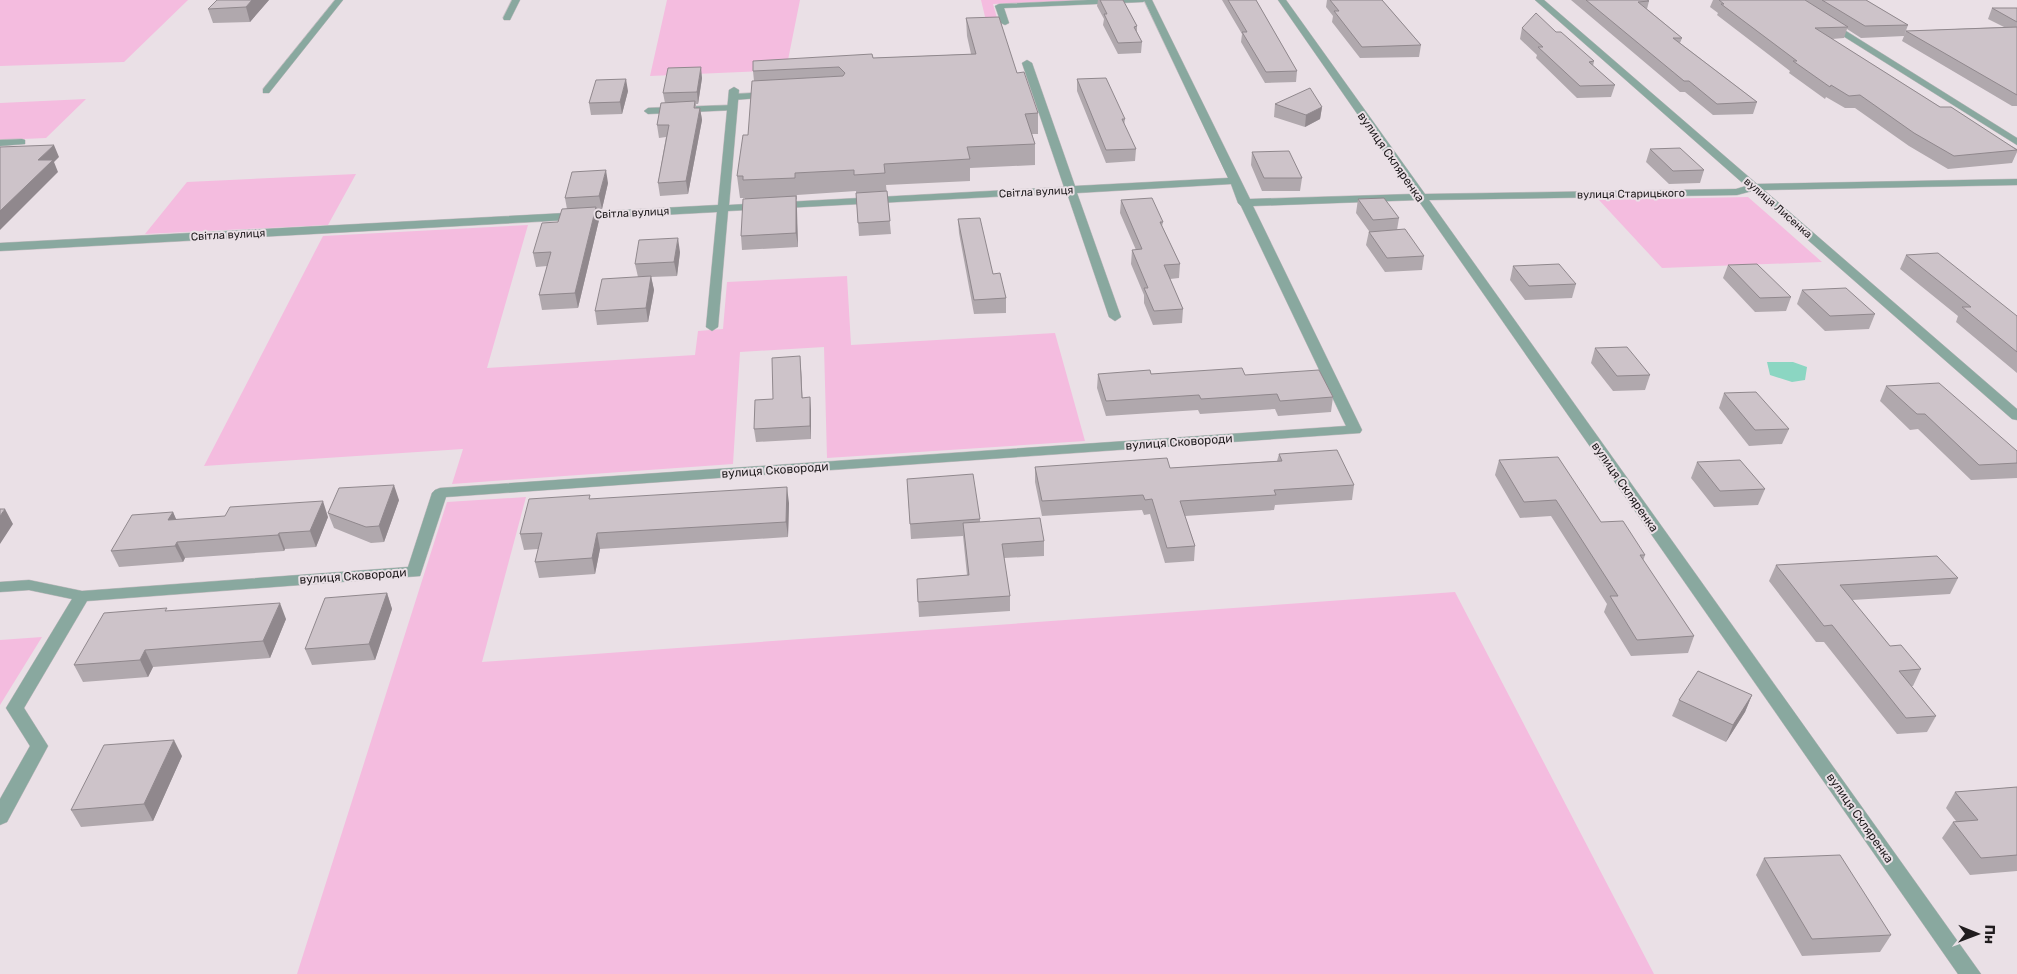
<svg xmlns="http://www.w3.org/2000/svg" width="2017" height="974" font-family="Rubik,sans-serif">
<rect width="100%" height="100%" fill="#eae0e6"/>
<!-- green -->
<path fill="#f4bcdf" d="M0 0H188L124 62 0 66Z
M667 0H800L786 70 650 76Z
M981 0H1103L993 4 999 25H987Z
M86 99 46 138 0 140V103Z
M356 174 328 225 145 234 187 182Z
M1748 197 1822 262 1662 268 1599 200Z
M528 225 487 368 695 355 698 331 723 329 727 282 847 276 851 345 1055 333 1085 441 827 458 824 347 740 352 733 464 452 484 463 449 204 466 323 236Z
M526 497 482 662 1455 592 1654 974H297L447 502Z
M42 637 0 705V640Z"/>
<!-- water -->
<path fill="#8bd6c2" d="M1767 362H1793L1807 367 1805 380 1792 382 1770 375Z"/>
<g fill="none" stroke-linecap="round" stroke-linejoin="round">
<defs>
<path id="service" d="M335 0H343L269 93H263V89Z
M512 0H520L510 20H504L503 18Z
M1088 0H1147L1143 2 1004 8 1009 23 1005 25 1001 23 995 6 999 4Z
M770 92 774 95 773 97 733 100 729 97 733 94Z
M732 105 735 106V110L648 114 644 111 648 108Z
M22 139 25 140V144L0 146V140Z"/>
<path id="minor" d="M1144 0H1152L1250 199 1413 194 1278 0H1286L1425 194 1736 189 1746 186 1535 0H1544L1757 184 2017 179V185L1764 190 2017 409V420L2012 419 1752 191 1737 195 1429 200 1981 974H1958L1418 200 1253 206 1362 430 1360 433 446 497 420 576 87 601 24 708 48 746 7 822 0 825V799L30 746 6 708 72 599 29 590 0 592V582L29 580 82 591 408 567 432 493 435 490 440 488 1346 426 1241 206 1238 203 1231 184 1077 193 1121 317 1115 321 1109 317 1067 193 728 211 718 327 712 331 706 327 717 212 0 251V243L718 205 729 90 734 87 739 90 729 205 1064 187 1022 63 1027 60 1032 63 1075 186 1228 178Z
M1830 21 2017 138V145L1827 26V22Z"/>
</defs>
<!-- service casing -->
<use href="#service" stroke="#c6bdc2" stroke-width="1"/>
<!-- minor casing -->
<use href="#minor" stroke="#c6bdc2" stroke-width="1"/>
<!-- service -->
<use href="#service" fill="#89a89f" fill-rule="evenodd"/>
<!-- minor -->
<use href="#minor" fill="#89a89f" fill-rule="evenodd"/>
</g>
<!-- wall -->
<path fill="#b0a8ad" d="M217 0H269L250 22 213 23 208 9Z
M1098 0H1123L1137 26V32L1142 42 1141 53 1118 54 1103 25 1104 19 1097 6Z
M1222 0H1256L1297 71 1296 82 1265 83 1241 42 1242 34Z
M1327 0H1382L1421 45 1419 57 1360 58 1332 22 1333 16 1326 7Z
M1571 0H1647L1649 1 1647 9 1682 38 1680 43 1757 102 1753 114 1713 115 1685 92H1680Z
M1713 0H1866L1908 25 1904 36 1861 38 1847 29 1844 38 1832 39 1940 107 2017 149V152L2012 163 1948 169 1909 146 1855 108H1845L1826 97 1825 99 1789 73 1790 71 1717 15 1718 13 1710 7Z
M1992 8H2017V106H2012L1902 41 1906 31 2004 27 1988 19Z
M966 18 1017 73 1038 113V134H1032L1035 144V165L970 168V181L886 185 891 234 859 236 856 191 797 195V199L796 200 798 247 742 250 741 236 745 199V198H740L737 176 748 135 754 81 753 71 873 58 971 54 967 36Z
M1522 28 1556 32 1594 61 1593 66 1615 85 1611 97 1577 98 1536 58 1537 55 1520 39Z
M702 78 698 104H696V108H700L702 120 688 194 660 196 658 183 666 137 659 138 657 125 665 103 663 93Z
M1077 79 1125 119 1124 125 1136 149 1135 161 1106 163 1077 91Z
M628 91 622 114 591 115 589 103Z
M1275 104 1322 107 1320 119 1305 127 1274 117Z
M1650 149 1704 170 1700 183 1669 184 1646 162Z
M1252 152 1302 178 1300 191H1262L1251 165Z
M608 183 602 209 597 210 599 220 578 308 542 310 539 295 547 266 536 267 533 253 558 222 567 209 565 198Z
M1358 199 1399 218 1397 230 1424 256 1422 270 1385 272 1366 245 1369 231 1356 213Z
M1121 200 1163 222 1162 226 1180 264 1179 278 1170 279 1183 309 1182 323 1153 325 1144 303V295L1131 264 1132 250H1136L1120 213Z
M958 219 993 274 1006 298V313L974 314 959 233Z
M680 252 677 276 651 277 654 290 648 322 597 325 595 311 638 277 635 264Z
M1906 255 2017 316V373L1956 322 1958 316 1900 269Z
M1728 265 1791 297 1786 311 1755 312 1723 278Z
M1513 266 1576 284 1572 298 1525 300 1510 280Z
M1802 290 1875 314 1869 329 1825 331 1797 304Z
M1595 348 1650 375 1645 390 1613 391 1591 363Z
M801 369 802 397 811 410V439L756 442 754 429 773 399Z
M1098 374 1245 375 1333 397 1331 412 1278 416 1275 409 1200 414 1198 410 1106 416 1097 388Z
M1886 386 2017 451V478L1971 480 1918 429 1910 430 1880 401Z
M1724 393 1789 429 1782 444 1749 446 1719 408Z
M1279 454 1354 485 1352 500 1275 505 1274 510 1185 516 1195 546 1194 561 1165 563 1150 514 1144 515 1142 510 1042 516 1035 482V467L1170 468 1277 461Z
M1499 460 1601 522 1645 555 1643 561 1694 636 1688 653 1631 656 1604 612 1607 604 1551 516 1520 518 1495 475Z
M1697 462 1765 489 1758 505 1714 507 1691 478Z
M907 479 980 519V522L1044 541V556L1004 558 1010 596V611L919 617 917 579 967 575 963 536 911 539Z
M591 499 789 503 788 537 600 549 595 574 539 578 535 562 538 549 524 550 520 534Z
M399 500 384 542 371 543 334 528 328 513Z
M173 512 176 520 328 517 316 547 285 549 284 551 185 558 183 562 119 567 111 551Z
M1776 565 1958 578 1950 594 1852 600 1890 646 1921 669 1913 686H1911L1936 716 1927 732 1897 734 1824 642H1816L1769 581Z
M387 593 392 609 375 660 312 665 305 649Z
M169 611 286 619 270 658 153 667 148 677 83 682 74 665Z
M1752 695 1745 712 1726 742 1672 716 1679 700Z
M182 756 153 821 81 827 71 810Z
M2017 787V871L1970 875 1942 838 1953 822 1956 821 1946 808 1955 792Z
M1764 858 1891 935 1880 952 1802 956 1756 875Z"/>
<!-- shaded-wall -->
<path fill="#90888d" d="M252 0H269L250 22 246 7Z
M701 67 702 78 698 104 697 92Z
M626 79 628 91 622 114 620 102Z
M1322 107 1320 119 1305 127 1306 115Z
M700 108 702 120 688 194 686 181Z
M54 145 59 157 54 162 58 172 0 230V211L38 160Z
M606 170 608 183 602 209 599 196Z
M796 196 797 209 798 247 796 233Z
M596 207 599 220 578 308 575 293Z
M678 238 680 252 677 276 674 262Z
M651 276 654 290 648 322 646 308Z
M800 356 801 369 803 410 802 398Z
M810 397 811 410V439L810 426Z
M394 485 399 500 384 542 379 526Z
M787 487 789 503 788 537 786 522Z
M323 501 328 517 316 547 310 531Z
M5 509 13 524 0 544V516Z
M173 512 180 528 168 520Z
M279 533 285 549 284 551 278 535Z
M597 533 600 549 595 574 592 558Z
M177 542 185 558 183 562 175 546Z
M387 593 392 609 375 660 369 644Z
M280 603 286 619 270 658 263 641Z
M145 650 153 667 148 677 140 660Z
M1752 695 1745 712 1726 742 1733 725Z
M174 740 182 756 153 821 144 804Z"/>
<!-- building -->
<path fill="#cdc3c9" stroke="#90888d" d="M217 0H252L246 7 208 9Z
M1100 0H1123L1137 26 1134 27 1142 42 1118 43 1104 14H1107Z
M1228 0H1256L1297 71 1266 72 1242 32H1247Z
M1330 0H1382L1421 45 1362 47 1334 11H1339Z
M1586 0H1647L1649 1 1638 2 1682 38H1673L1757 102 1717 104 1689 81H1684Z
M1719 0H1805L1848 27 1815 28 1940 107H1951L2017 150 1954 156 1914 133 1860 95 1849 96 1831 85 1830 87 1793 61H1797L1721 4H1724Z
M1822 0H1866L1908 25 1865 26Z
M1992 8H2017V22Z
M1536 13 1556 32H1561L1594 61 1589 62 1615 85 1580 86 1538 47H1543L1522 28Z
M999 17 1017 73 1024 72 1038 113 1025 114 1035 144 967 147 970 159 884 164 885 173 854 175V170L795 173V178L743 180V176H737L743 135H748L752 81 843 76 845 73 839 67 753 71V61L872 54 873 58 976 54 966 18Z
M2017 27V95L1906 31Z
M701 67 697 92 663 93 668 68Z
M1106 78 1125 119H1122L1136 149 1106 150 1077 79Z
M626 79 620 102 589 103 596 80Z
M1310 88 1322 107 1306 115 1275 104Z
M695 101 694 108H700L686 181 658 183 669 125H657L661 103Z
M54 145 38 160H53L0 211V147Z
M1680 148 1704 170 1673 171 1650 149Z
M1289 151 1302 178H1264L1252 152Z
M606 170 599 196 565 198 572 172Z
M887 191 890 221 858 223 856 193Z
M796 196V233L741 236 743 199Z
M1152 198 1163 222H1160L1180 264 1164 265 1183 309 1154 311 1144 288H1148L1132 250 1142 249 1121 200Z
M1384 198 1399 218 1373 220 1358 199Z
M596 207 575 293 539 295 551 252 533 253 542 223 558 222 562 209Z
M980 218 993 274 1000 273 1006 298 974 300 958 219Z
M1405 229 1424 256 1387 258 1369 232Z
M678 238 674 262 635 264 639 240Z
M1938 253 2017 316V352L1962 307H1971L1906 255Z
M1559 264 1576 284 1529 286 1513 266Z
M1757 264 1791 297 1760 298 1728 265Z
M651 276 646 308 595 311 602 279Z
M1846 288 1875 314 1830 316 1802 290Z
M1627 347 1650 375 1617 376 1595 348Z
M800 356 802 398 810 397V426L754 429 755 400 773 399 772 358Z
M1242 368 1245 375 1319 370 1333 397 1280 401 1277 394 1201 399 1199 395 1106 401 1098 374 1150 370 1151 374Z
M1939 383 2017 451V463L1979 465 1925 414H1917L1886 386Z
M1756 392 1789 429 1755 430 1724 393Z
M1337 450 1354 485 1274 490 1276 495 1180 501 1195 546 1167 548 1152 499 1145 500 1143 495 1042 501 1035 467 1167 458 1170 468 1282 461 1279 454Z
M1558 457 1601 522 1623 521 1645 555H1640L1694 636 1637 640 1610 596H1618L1556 500 1524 502 1499 460Z
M1740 460 1765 489 1720 491 1697 462Z
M973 474 980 519 910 524 907 479Z
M394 485 379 526 366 527 328 513 339 488Z
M787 487 786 522 597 533 592 558 535 562 542 533 520 534 529 499 590 495 589 499Z
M323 501 310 531 279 533 278 535 177 542 175 546 111 551 132 515 173 512 168 520 225 516 230 507Z
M0 509H5L0 516Z
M1040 518 1044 541 1002 544 1010 596 918 602 917 579 969 575 963 523Z
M1937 556 1958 578 1840 585 1890 646 1901 645 1921 669 1899 671 1936 716 1906 718 1832 625 1824 626 1776 565Z
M387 593 369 644 305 649 325 598Z
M280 603 263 641 145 650 140 660 74 665 104 613 167 608 165 611Z
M1698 671 1752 695 1733 725 1679 700Z
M174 740 144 804 71 810 104 745Z
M2017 787V855L1981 858 1953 822 1978 820 1955 792Z
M1840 855 1891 935 1812 939 1764 858Z"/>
<g text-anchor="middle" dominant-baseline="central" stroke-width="4" stroke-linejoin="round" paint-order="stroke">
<!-- far-street labels -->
<g font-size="11" fill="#201c1e" stroke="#eae0e6">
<text transform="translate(1036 192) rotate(-3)">Світла вулиця</text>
<text transform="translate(1631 194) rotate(-1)">вулиця Старицького</text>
<text transform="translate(1778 208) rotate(41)">вулиця Лисенка</text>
<text transform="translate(632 213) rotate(-3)">Світла вулиця</text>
<text transform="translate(228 235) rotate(-3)">Світла вулиця</text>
</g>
<!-- street labels -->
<g font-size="12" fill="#201c1e" stroke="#eae0e6">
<text transform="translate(1391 157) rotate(55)">вулиця Скляренка</text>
<text transform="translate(1179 442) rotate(-4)">вулиця Сковороди</text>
<text transform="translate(775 470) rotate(-4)">вулиця Сковороди</text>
<text transform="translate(1625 487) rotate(55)">вулиця Скляренка</text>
<text transform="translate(353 576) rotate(-4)">вулиця Сковороди</text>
<text transform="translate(1860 818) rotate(55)">вулиця Скляренка</text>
</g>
</g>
<!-- north arrow -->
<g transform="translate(1977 934) rotate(91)" stroke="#eae0e6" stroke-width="4" paint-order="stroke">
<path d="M0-4L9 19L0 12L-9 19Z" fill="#201c1e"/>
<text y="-8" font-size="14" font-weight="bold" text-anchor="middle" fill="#201c1e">Пн</text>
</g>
</svg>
